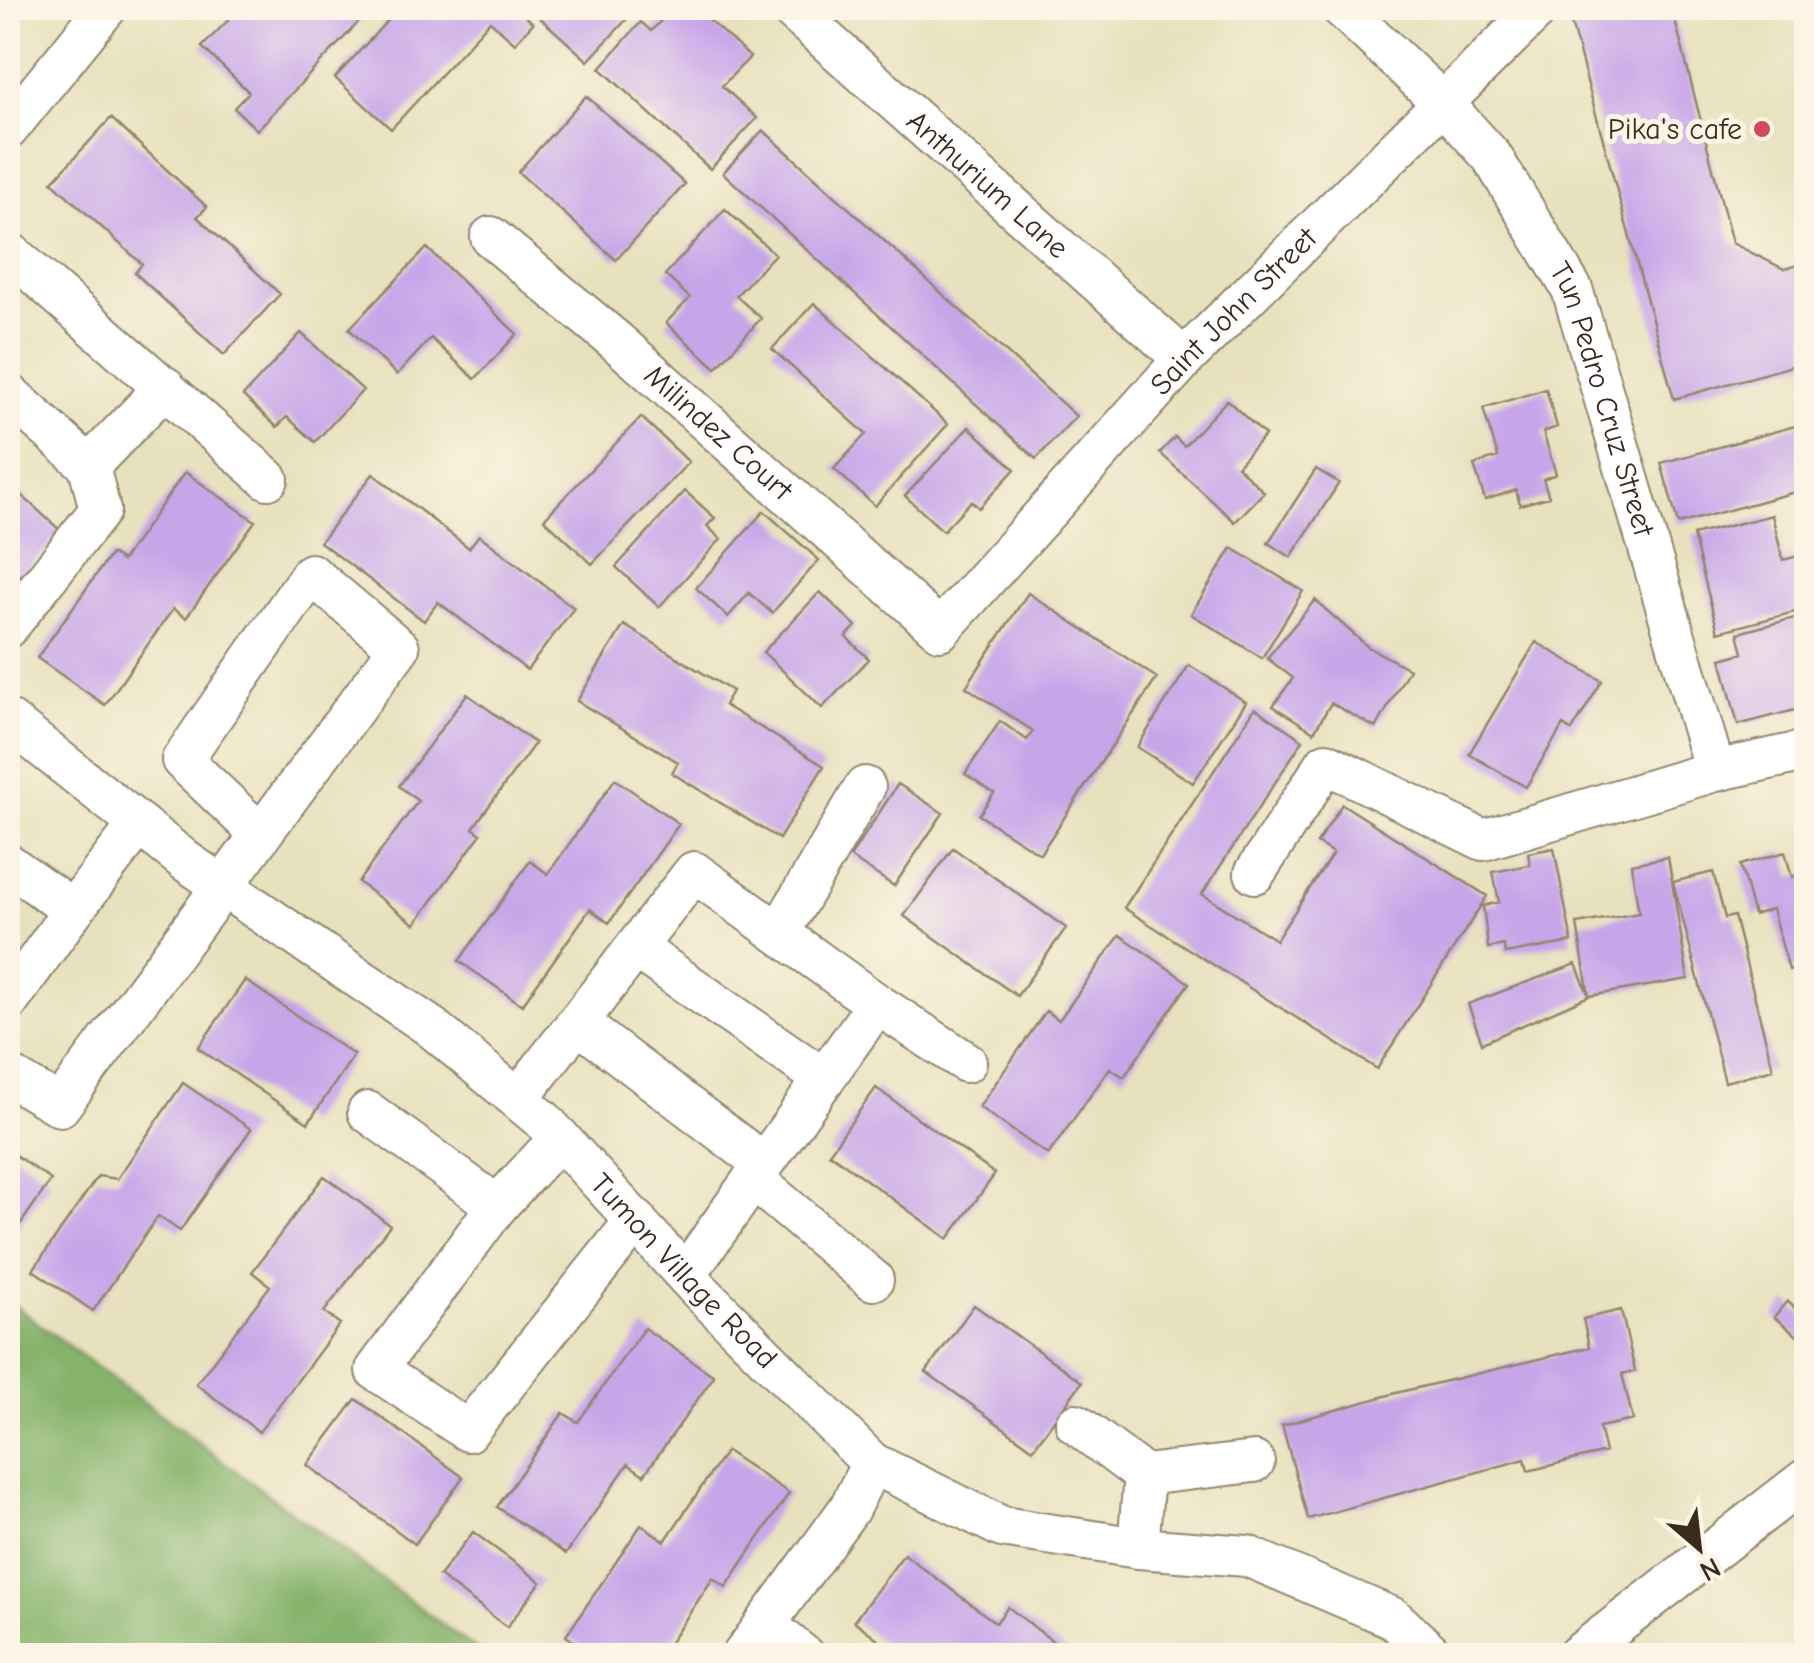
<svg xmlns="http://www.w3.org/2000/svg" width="1814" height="1663" font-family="'Comic Neue',sans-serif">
<rect width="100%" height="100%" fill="#fcf5e5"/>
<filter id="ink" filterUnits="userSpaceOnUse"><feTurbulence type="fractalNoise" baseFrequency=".01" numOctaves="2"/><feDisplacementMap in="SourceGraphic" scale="20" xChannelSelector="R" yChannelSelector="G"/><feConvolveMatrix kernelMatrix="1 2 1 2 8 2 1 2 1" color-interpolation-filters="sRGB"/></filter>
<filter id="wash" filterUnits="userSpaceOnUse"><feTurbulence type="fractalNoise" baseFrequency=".0048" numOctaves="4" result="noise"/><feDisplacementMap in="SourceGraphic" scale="40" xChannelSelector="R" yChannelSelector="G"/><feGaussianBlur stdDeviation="2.25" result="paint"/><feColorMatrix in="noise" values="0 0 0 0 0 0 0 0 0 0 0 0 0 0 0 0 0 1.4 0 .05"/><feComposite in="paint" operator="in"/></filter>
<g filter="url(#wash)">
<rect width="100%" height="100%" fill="#e8e1be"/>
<!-- forest -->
<path fill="#86b36c" stroke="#606e45" stroke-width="2.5" d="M8 1301 483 1655H484H8Z"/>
<g id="blocks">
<!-- building -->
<path fill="#c7a5e9" d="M240 8H367L370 10 257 130 234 108 249 92 202 47Z
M399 8H516L533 23 515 43 490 21 391 129 335 78Z
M529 8H637L588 61Z
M673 8H696L750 57 722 86 757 118 710 169 600 68 641 22 651 31Z
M1567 8H1672L1732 243 1784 269 1806 263V362L1674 399Z
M586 96 685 184 616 260 518 172Z
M111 118 207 207 197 217 280 294 224 355 135 273 142 264 52 182Z
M763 130 1076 416 1036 459 723 173Z
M725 209 775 254 736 296 761 318 716 368 666 323 690 298 665 275Z
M427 248 517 334 475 379 431 338 397 375 349 329Z
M814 303 948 424 875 506 834 469 866 434 772 349Z
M301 333 363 390 315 442 287 417 277 427 243 396Z
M1546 389 1557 427 1543 432 1556 474 1543 479 1549 497 1520 505 1516 490 1485 500 1474 465 1498 457 1483 408Z
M1227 400 1265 435 1237 466 1264 492 1235 522 1160 453 1175 437 1184 446Z
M641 417 689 462 592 564 544 519Z
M1806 423V489L1678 524 1661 463Z
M969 427 1015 469 979 508 971 501 943 531 905 496Z
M1316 469 1339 483 1291 557 1268 543Z
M185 472 255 521 186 618 173 609 105 705 37 658 111 554 122 561Z
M373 474 469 548 479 535 574 608 527 670 438 602 424 621 320 542Z
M8 483 62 532 8 589Z
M685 491 715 518 707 526 721 539 659 607 616 567Z
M764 511 819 560 772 613 749 593 728 617 696 588Z
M1772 515 1783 560 1806 554V609L1718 632 1693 535Z
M1232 548 1303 591 1262 658 1191 614Z
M820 592 856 626 846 637 869 659 822 708 763 652Z
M1028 593 1157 678 1040 854 979 815 994 793 965 774 1000 721 1027 740 1033 731 966 687Z
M1315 600 1368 647 1409 669 1376 728 1331 703 1314 732 1273 706 1293 678 1267 658Z
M1806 615V707L1738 725 1721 659 1743 653 1738 633Z
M624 625 732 691 724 705 824 766 779 839 672 773 678 762 577 701Z
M1536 642 1602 681 1572 731 1563 725 1526 787 1469 754Z
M1189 665 1246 702 1193 783 1137 747Z
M467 694 535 743 473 828 481 834 415 924 358 882 418 801 399 786Z
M1255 708 1303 740 1202 894 1276 940 1333 853 1317 843 1342 804 1487 896 1377 1069 1124 908Z
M615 779 679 824 609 923 590 909 522 1005 459 961 530 861 548 874Z
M898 784 943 813 894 886 850 857Z
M953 848 1066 928 1017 996 904 916Z
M1554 848 1572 942 1505 954 1504 945 1488 948 1483 906 1499 902 1493 872 1530 865 1528 853Z
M1785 852 1792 877 1806 873V965L1789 970 1772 909 1754 915 1740 865Z
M1668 857 1688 979 1589 996 1577 924 1639 913 1631 864Z
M1713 872 1725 918 1734 916 1773 1069 1725 1082 1673 882Z
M1120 935 1189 983 1124 1077 1110 1068 1048 1155 979 1107 1046 1011 1059 1020Z
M1576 964 1589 996 1482 1043 1468 1004Z
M245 980 354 1055 308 1123 198 1048Z
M183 1083 251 1129 180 1231 158 1216 93 1311 33 1270 98 1176 117 1179Z
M876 1088 995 1174 948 1239 829 1153Z
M8 1150 51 1180 8 1242Z
M324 1176 390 1225 324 1312 340 1324 259 1432 196 1384 270 1286 252 1272Z
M1787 1301 1806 1318V1343L1774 1317Z
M974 1305 1082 1382 1033 1449 926 1372Z
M1621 1310 1635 1371 1622 1374 1633 1420 1599 1427 1605 1452 1528 1471 1525 1459 1308 1519 1282 1425 1396 1393 1589 1347 1583 1319Z
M644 1328 714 1376 644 1475 628 1464 566 1554 497 1507 563 1413 578 1422Z
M356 1399 463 1477 415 1544 307 1465Z
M726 1451 789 1493 726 1587 713 1578 661 1656H596L566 1636 641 1525 665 1541Z
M473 1532 541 1582 507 1627 439 1576Z
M904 1554 996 1623 1008 1607 1072 1656H900L854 1621Z"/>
</g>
</g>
<g filter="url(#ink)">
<use href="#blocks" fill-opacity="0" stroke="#92866e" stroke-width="2.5"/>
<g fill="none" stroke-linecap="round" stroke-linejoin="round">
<defs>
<g id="minor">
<path id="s1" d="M790 8 1184 359"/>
<path id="s2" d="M1342 8 1442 102 1492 157 1572 289 1715 771"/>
<path d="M8 129 106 8"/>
<path id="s3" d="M491 237 616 341 940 630 1184 359 1539 8"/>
<path d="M8 251 268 479"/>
<path d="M8 393 89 466 165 387"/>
<path d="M8 627 100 510 89 466"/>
<path id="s4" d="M8 720 187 862 431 1027 544 1121 697 1288 872 1463 1002 1527 1138 1548 1247 1556 1393 1618 1434 1656"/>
<path d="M8 864 73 910 8 1002"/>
<path d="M1255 873 1326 763 1483 840 1715 771 1806 751"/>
<path d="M73 910 139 824"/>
<path d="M779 933 865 787"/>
<path d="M636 948 824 1079"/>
<path d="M877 1004 966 1062"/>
<path d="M578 1023 764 1164"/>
<path d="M8 1075 60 1106 399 648 311 574 182 760 260 834"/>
<path d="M518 1099 694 872 877 1004 686 1274"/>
<path d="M368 1112 497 1206 560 1138"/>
<path d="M753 1179 873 1280"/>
<path d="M497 1206 376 1370 468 1431 636 1220"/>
<path d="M1076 1424 1144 1475"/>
<path d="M1138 1548 1144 1475 1254 1462"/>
<path d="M765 1624 804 1656"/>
<path d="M742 1656 849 1509 872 1463"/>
<path d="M1577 1656 1806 1479"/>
</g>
</defs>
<!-- minor casing -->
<use href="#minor" stroke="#92866e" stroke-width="44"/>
<!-- minor -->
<use href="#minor" stroke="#fff" stroke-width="40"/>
</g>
</g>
<!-- markers -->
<circle fill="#d1495b" stroke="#fcf5e5" stroke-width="4" cx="1762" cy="129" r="10"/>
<g text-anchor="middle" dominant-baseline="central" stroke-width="10" stroke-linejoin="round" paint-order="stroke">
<!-- poi labels -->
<g font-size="30" fill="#3b2a1e" stroke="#fcf5e5" text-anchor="end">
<text x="1742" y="129">Pika's cafe</text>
</g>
<!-- street labels -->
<g font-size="30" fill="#3b2a1e" stroke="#fcf5e5">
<text stroke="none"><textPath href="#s1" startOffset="265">Anthurium Lane</textPath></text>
<text stroke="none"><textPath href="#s3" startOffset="1030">Saint John Street</textPath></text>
<text stroke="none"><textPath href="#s2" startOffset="480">Tun Pedro Cruz Street</textPath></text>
<text stroke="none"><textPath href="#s3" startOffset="300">Milindez Court</textPath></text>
<text stroke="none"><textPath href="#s4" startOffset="875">Tumon Village Road</textPath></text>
</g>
</g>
<!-- margin -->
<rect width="1814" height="1663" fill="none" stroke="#fcf5e5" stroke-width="40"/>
<!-- north arrow -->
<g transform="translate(1699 1548) rotate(152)" stroke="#fcf5e5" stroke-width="8" paint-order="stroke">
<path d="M0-8L18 38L0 25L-18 38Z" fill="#3b2a1e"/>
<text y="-15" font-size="28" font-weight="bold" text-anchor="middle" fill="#3b2a1e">N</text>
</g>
</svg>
